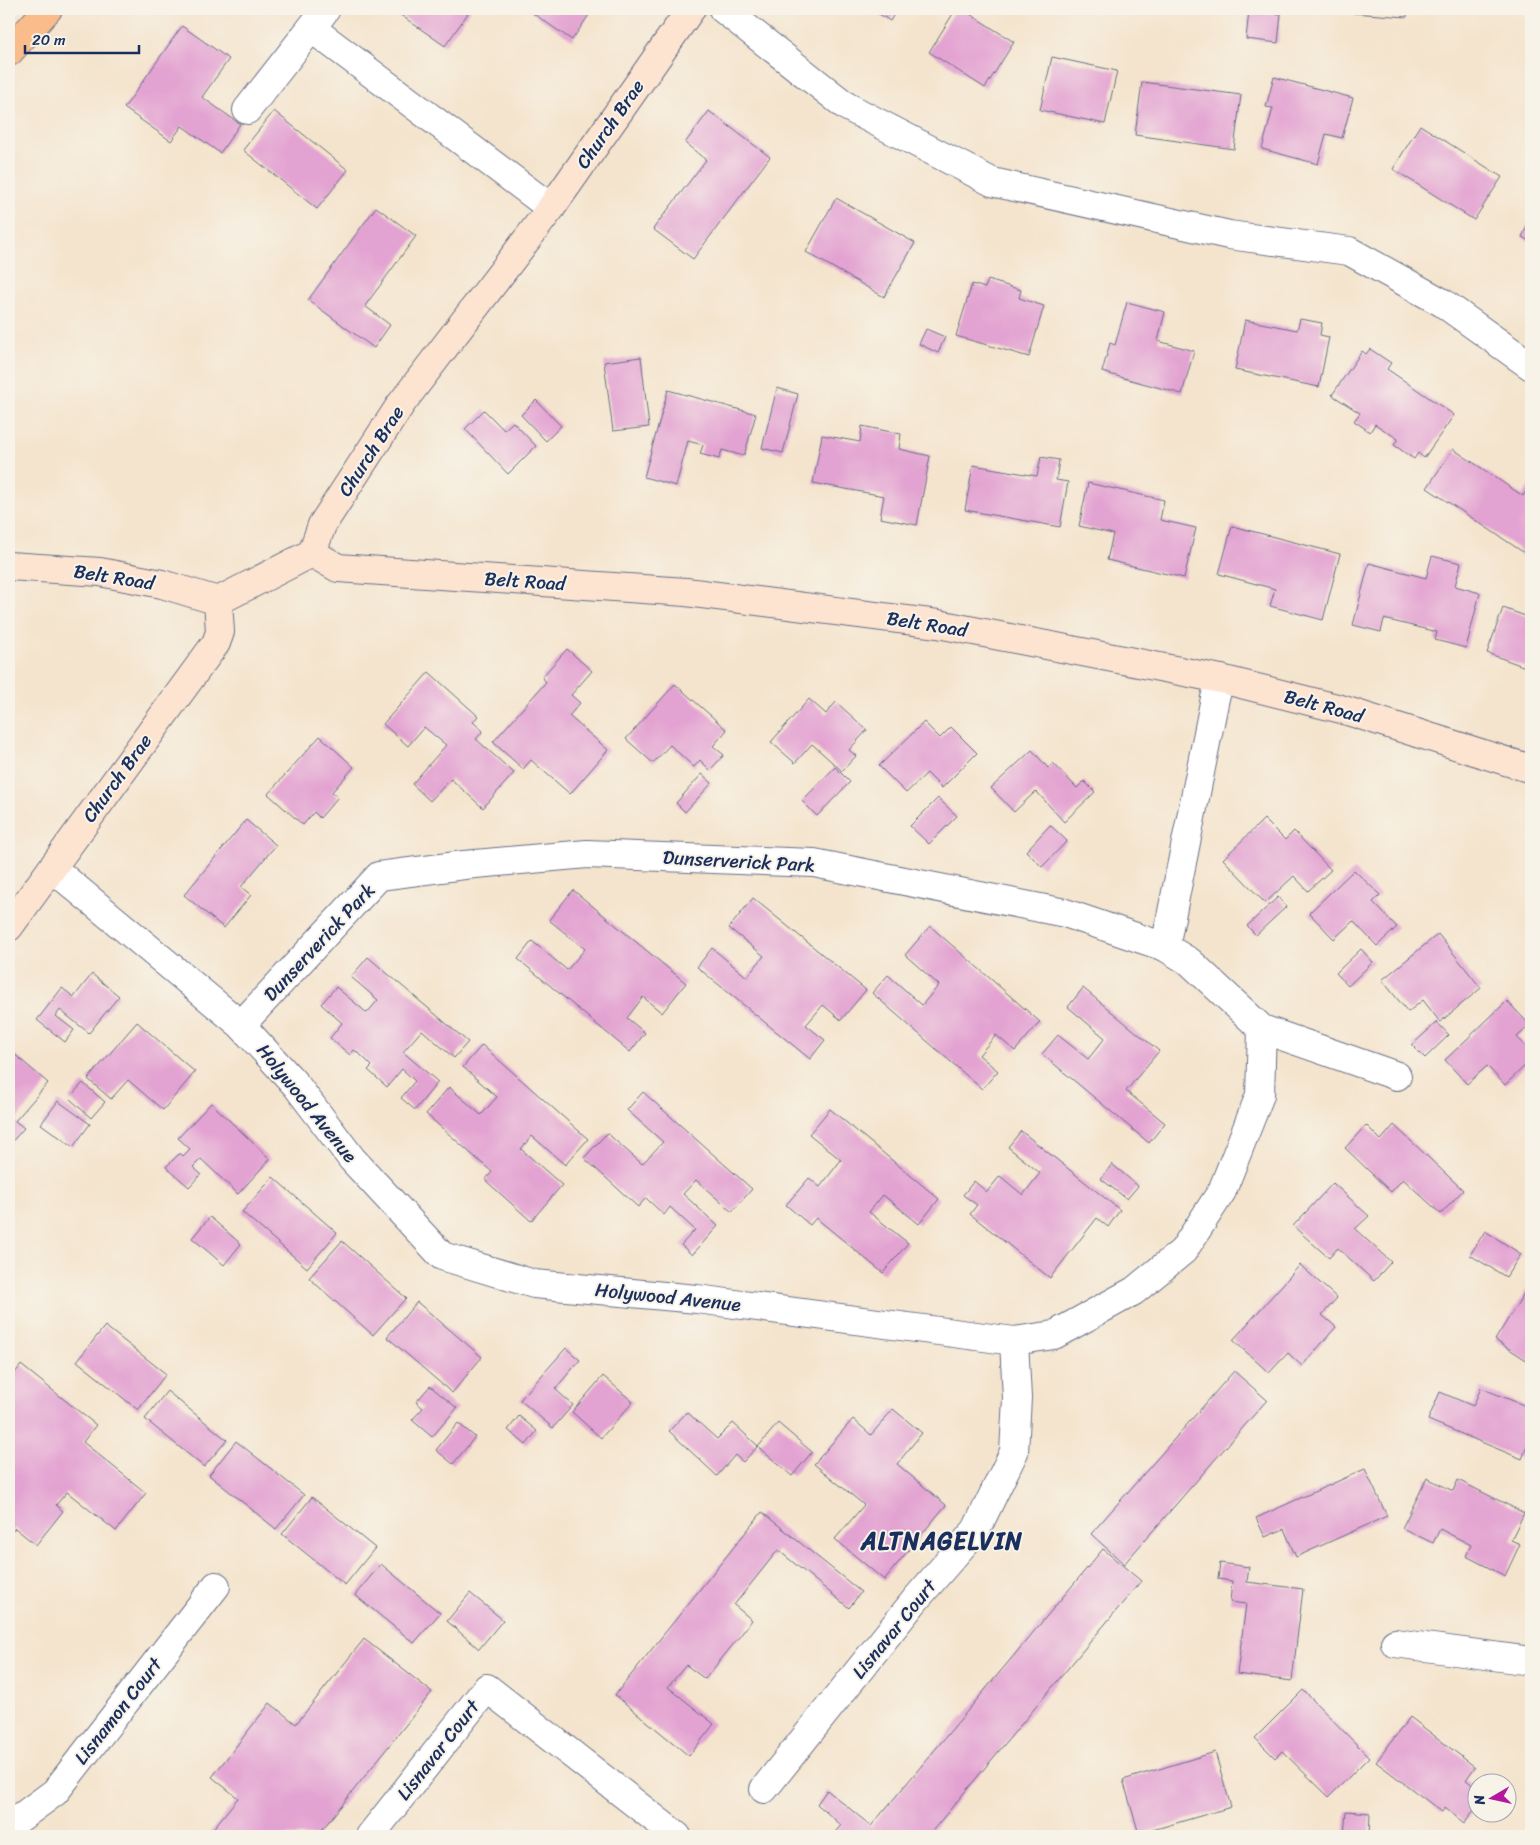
<svg xmlns="http://www.w3.org/2000/svg" width="1540" height="1845" font-family="Sriracha,sans-serif">
<rect width="100%" height="100%" fill="#f7f3e8"/>
<filter id="ink" filterUnits="userSpaceOnUse"><feTurbulence type="fractalNoise" baseFrequency=".02" numOctaves="2"/><feDisplacementMap in="SourceGraphic" scale="10" xChannelSelector="R" yChannelSelector="G"/><feConvolveMatrix kernelMatrix="1 2 1 2 8 2 1 2 1" color-interpolation-filters="sRGB"/></filter>
<filter id="wash" filterUnits="userSpaceOnUse"><feTurbulence type="fractalNoise" baseFrequency=".0096" numOctaves="4" result="noise"/><feDisplacementMap in="SourceGraphic" scale="20" xChannelSelector="R" yChannelSelector="G"/><feGaussianBlur stdDeviation="1.12" result="paint"/><feColorMatrix in="noise" values="0 0 0 0 0 0 0 0 0 0 0 0 0 0 0 0 0 1.4 0 .05"/><feComposite in="paint" operator="in"/></filter>
<g filter="url(#wash)">
<rect width="100%" height="100%" fill="#f4e4cd"/>
<g id="blocks">
<!-- building -->
<path fill="#e3a3d2" d="M392 9H471L445 46Z
M533 9H593L572 40 531 12Z
M871 9H897L890 21Z
M956 9H962L1014 42 985 88 929 52Z
M1353 9H1407V17L1353 13Z
M1249 11 1281 14 1278 43 1246 39Z
M182 26 229 59 202 97 240 124 220 153 182 126 171 141 124 108Z
M1052 57 1117 71 1105 124 1040 110Z
M1274 77 1353 98 1342 138 1326 134 1318 164 1262 149 1273 108 1266 107Z
M1142 82 1241 95 1234 149 1135 135Z
M274 111 348 170 317 209 243 150Z
M709 111 770 157 693 259 653 229 706 160 685 143Z
M1420 125 1502 177 1474 220 1393 169Z
M836 198 915 243 884 297 806 252Z
M376 207 416 236 365 306 390 325 374 348 308 300Z
M1531 218V242L1522 237Z
M988 280 1021 290 1019 298 1044 306 1029 357 956 336 972 284 985 288Z
M1127 302 1165 312 1158 341 1194 351 1182 394 1102 372 1110 343 1115 345Z
M1300 319 1322 323 1320 335 1329 337 1319 387 1235 370 1245 320 1297 330Z
M926 329 945 337 938 353 919 344Z
M1370 349 1391 363 1387 369 1454 415 1424 458 1418 453 1414 459 1394 445 1398 439 1375 424 1370 432 1354 421 1360 413 1332 395 1362 351 1366 354Z
M641 357 649 427 613 431 604 362Z
M777 388 798 394 783 453 762 448Z
M668 390 756 414 744 456 722 450 719 459 700 454 703 445 688 441 676 486 644 477Z
M536 400 561 426 546 441 521 415Z
M484 410 504 430 513 422 536 446 508 474 465 429Z
M862 426 901 434 899 449 930 456 917 525 880 518 884 496 813 483 822 435 860 442Z
M1453 449 1523 496 1531 483V546L1526 554 1427 488Z
M1041 457 1059 460 1056 480 1068 482 1060 527 965 510 973 465 1037 476Z
M1088 483 1164 500 1160 520 1196 528 1184 578 1107 560 1113 534 1079 526Z
M1232 526 1340 554 1323 620 1270 606 1275 589 1219 574Z
M1432 556 1461 563 1455 586 1480 593 1466 648 1435 640 1437 632 1384 619 1381 632 1353 625 1369 563 1426 578Z
M1503 608 1531 618V669L1487 653Z
M567 649 592 671 571 695 580 703 569 716 608 750 570 794 531 760 523 769 493 742 546 682 542 677Z
M429 672 478 716 473 722 483 731 476 739 514 773 483 808 451 779 430 801 412 784 446 745 424 727 408 746 383 724Z
M675 684 727 730 713 746 724 755 710 770 700 760 694 767 670 745 653 763 626 739Z
M809 699 826 714 836 702 867 730 849 750 856 756 842 771 812 744 795 763 771 742Z
M924 722 940 738 951 727 977 753 942 788 927 773 906 793 879 766Z
M320 736 354 767 332 792 338 797 320 818 314 812 303 825 268 794Z
M1032 750 1048 768 1053 763 1077 788 1084 781 1095 792 1064 822 1036 791 1014 812 991 788Z
M835 767 850 782 817 816 802 801Z
M702 774 712 783 685 812 676 803Z
M938 798 957 816 929 844 910 826Z
M1264 819 1285 840 1294 831 1331 870 1308 891 1294 876 1265 903 1223 859Z
M246 820 276 845 241 887 251 895 224 928 184 895Z
M1050 825 1067 841 1042 867 1026 851Z
M1354 870 1380 895 1373 902 1397 927 1377 946 1353 921 1334 939 1309 913Z
M573 890 686 983 662 1013 643 997 627 1018 645 1033 630 1052 518 959 532 941 567 970 585 949 549 920Z
M1278 897 1286 907 1256 935 1247 926Z
M753 898 866 990 841 1020 823 1005 806 1025 825 1040 810 1059 697 967 712 948 747 977 764 956 729 928Z
M930 926 1040 1022 1015 1051 996 1035 979 1055 998 1071 982 1089 872 993 888 975 922 1005 939 985 905 955Z
M1438 934 1481 988 1440 1022 1423 1000 1408 1012 1382 980Z
M1361 949 1373 962 1348 986 1336 973Z
M368 957 468 1042 454 1058 422 1030 403 1052 438 1082 415 1110 401 1098 415 1081 402 1069 387 1087 368 1070 372 1066 363 1057 354 1050 350 1055 330 1038 342 1023 321 1004 336 987 367 1013 378 1000 351 977Z
M92 974 119 996 89 1033 60 1010 56 1016 74 1030 65 1042 37 1020 62 988 74 997Z
M1083 988 1159 1051 1126 1091 1165 1123 1149 1143 1042 1054 1058 1035 1088 1059 1105 1038 1068 1007Z
M1507 1001 1530 1025 1517 1037 1531 1052V1060L1505 1085 1487 1066 1467 1084 1445 1060Z
M137 1022 195 1072 163 1110 128 1080 111 1099 88 1079Z
M1437 1022 1449 1035 1425 1058 1412 1045Z
M482 1045 588 1139 565 1165 532 1136 521 1149 562 1185 531 1221 485 1180 492 1172 426 1114 449 1087 481 1115 497 1097 463 1067Z
M12 1052 48 1083 15 1121 24 1128 10 1144 9 1055Z
M83 1083 105 1102 91 1118 69 1098Z
M643 1092 752 1189 732 1212 696 1180 683 1194 718 1226 692 1255 681 1245 695 1230 670 1207 664 1215 646 1198 638 1207 584 1158 607 1133 642 1164 663 1142 627 1110Z
M58 1101 90 1124 73 1147 41 1124Z
M211 1103 270 1159 238 1194 201 1159 193 1167 201 1174 189 1187 166 1167 180 1153 183 1156 190 1149 178 1138Z
M830 1109 939 1199 919 1224 883 1195 869 1212 908 1243 883 1273 816 1218 810 1225 786 1205 809 1178 820 1187 841 1160 809 1134Z
M1366 1125 1381 1140 1394 1125 1463 1190 1441 1214 1403 1179 1391 1192 1345 1148Z
M1021 1131 1120 1210 1108 1227 1097 1218 1050 1278 970 1214 977 1205 963 1195 974 1181 987 1192 1000 1176 1023 1195 1040 1173 1008 1147Z
M1112 1164 1138 1186 1127 1199 1101 1179Z
M273 1177 337 1233 307 1268 242 1212Z
M1333 1183 1369 1216 1355 1229 1391 1262 1374 1281 1338 1248 1329 1258 1293 1226Z
M210 1217 241 1244 224 1265 192 1238Z
M1485 1231 1521 1254 1506 1277 1470 1255Z
M342 1241 406 1298 373 1335 309 1278Z
M1300 1265 1337 1298 1322 1315 1336 1327 1302 1366 1288 1353 1269 1373 1233 1340Z
M1531 1282V1363L1495 1340Z
M417 1302 482 1357 452 1393 387 1337Z
M105 1326 166 1374 138 1410 77 1361Z
M566 1348 580 1360 555 1389 573 1405 553 1428 520 1400Z
M21 1365 96 1425 83 1442 146 1493 116 1531 67 1492 56 1505 63 1511 36 1545 15 1528 9 1535V1381Z
M1234 1371 1267 1400 1124 1564 1091 1534Z
M603 1376 633 1402 601 1438 572 1412Z
M430 1386 457 1408 432 1437 412 1420 423 1408 416 1402Z
M1481 1388 1531 1408V1436L1522 1459 1428 1420 1440 1392 1473 1406Z
M167 1391 227 1440 204 1467 145 1419Z
M893 1409 922 1433 897 1464 946 1505 884 1580 835 1539 864 1505 814 1464 853 1419 871 1435Z
M687 1412 717 1439 733 1423 758 1446 743 1462 735 1455 717 1476 669 1431Z
M519 1416 537 1431 526 1445 508 1430Z
M458 1423 475 1437 453 1464 436 1450Z
M778 1423 812 1452 792 1476 758 1447Z
M236 1441 304 1495 276 1529 209 1475Z
M1365 1469 1387 1516 1296 1557 1284 1529 1265 1537 1256 1518Z
M1427 1478 1453 1491 1458 1480 1524 1513 1511 1540 1520 1544 1505 1576 1466 1556 1471 1545 1440 1529 1433 1543 1402 1528Z
M312 1497 375 1548 345 1585 282 1534Z
M762 1512 861 1592 849 1608 778 1550 734 1605 752 1620 740 1636 705 1679 686 1665 668 1687 714 1724 689 1756 615 1695Z
M1103 1549 1141 1581 928 1836H832L841 1825 817 1804 827 1790 871 1826Z
M1220 1563 1249 1567 1247 1582 1303 1589 1292 1681 1237 1674 1246 1604 1230 1602 1232 1581 1218 1579Z
M381 1564 440 1613 414 1643 355 1595Z
M470 1593 503 1620 479 1649 447 1621Z
M364 1639 432 1692 317 1836H207L238 1798 212 1777 270 1703 296 1724Z
M1303 1690 1369 1757 1329 1797 1282 1751 1275 1758 1255 1738Z
M1410 1717 1475 1767 1466 1780 1478 1788V1805L1464 1823 1445 1808 1442 1812 1376 1762Z
M1215 1752 1231 1807 1139 1834 1123 1780Z
M1346 1811 1370 1813 1369 1836H1344Z"/>
</g>
</g>
<g filter="url(#ink)">
<use href="#blocks" fill-opacity="0" stroke="#676e85" stroke-width="1"/>
<g fill="none" stroke-linecap="round" stroke-linejoin="round">
<defs>
<path id="street" d="M723 9 846 106 992 182 1229 235 1349 251 1443 303 1531 366
M311 28 551 208
M247 110 326 9
M52 868 241 1025 296 1085 352 1159 442 1256 534 1284 697 1299 1014 1341 1054 1335 1134 1291 1183 1251 1222 1191 1260 1095 1262 1029
M1165 947 1215 698 1221 679
M241 1025 379 876 464 865 587 854 814 863 1065 913 1165 947 1190 962 1262 1029 1397 1076
M1395 1643 1531 1661
M764 1789 916 1599 976 1530 1014 1452 1017 1398 1014 1341
M9 1826 55 1792 216 1586
M370 1836 487 1688 677 1836"/>
<path id="secondary" d="M312 553 338 568 686 592 938 624 1221 679 1341 709 1531 769
M9 566 100 572 162 584 218 601
M218 601 312 553 322 525 401 404 551 208 691 9
M9 927 216 643 220 632 218 601"/>
<path id="highway" d="M9 52 48 9"/>
</defs>
<!-- street casing -->
<use href="#street" stroke="#676e85" stroke-width="30"/>
<!-- secondary casing -->
<use href="#secondary" stroke="#676e85" stroke-width="30"/>
<!-- highway casing -->
<use href="#highway" stroke="#676e85" stroke-width="30"/>
<!-- street -->
<use href="#street" stroke="#fff" stroke-width="28"/>
<!-- secondary -->
<use href="#secondary" stroke="#fde4d1" stroke-width="28"/>
<!-- highway -->
<use href="#highway" stroke="#fabc8b" stroke-width="28"/>
</g>
</g>
<g text-anchor="middle" dominant-baseline="central" stroke-width="4" stroke-linejoin="round" paint-order="stroke">
<!-- street labels -->
<g font-size="19" fill="#1b2f5e" stroke="#f7f3e8">
<text transform="translate(610 124) rotate(-55)">Church Brae</text>
<text transform="translate(371 451) rotate(-57)">Church Brae</text>
<text transform="translate(114 577) rotate(9)">Belt Road</text>
<text transform="translate(525 581) rotate(4)">Belt Road</text>
<text transform="translate(927 624) rotate(9)">Belt Road</text>
<text transform="translate(1324 706) rotate(15)">Belt Road</text>
<text transform="translate(117 778) rotate(-54)">Church Brae</text>
<text transform="translate(739 861) rotate(3)">Dunserverick Park</text>
<text transform="translate(319 942) rotate(-47)">Dunserverick Park</text>
<text transform="translate(307 1103) rotate(51)">Holywood Avenue</text>
<text transform="translate(668 1297) rotate(6)">Holywood Avenue</text>
<text transform="translate(894 1629) rotate(-51)">Lisnavar Court</text>
<text transform="translate(118 1711) rotate(-52)">Lisnamon Court</text>
<text transform="translate(438 1750) rotate(-52)">Lisnavar Court</text>
</g>
<!-- district labels -->
<g font-size="24" font-weight="bold" letter-spacing="1" fill="#1b2f5e" stroke="#f7f3e8">
<text x="942" y="1541">ALTNAGELVIN</text>
</g>
</g>
<!-- margin -->
<rect width="1540" height="1845" fill="none" stroke="#f7f3e8" stroke-width="30"/>
<!-- north arrow -->
<g transform="translate(1492 1798) rotate(261)"><circle r="24" fill="#f7f3e8" stroke="#9fa5b1"/>
<path d="M0-4L9 19L0 12L-9 19Z" fill="#b5179e"/>
<text y="-8" font-size="14" font-weight="bold" text-anchor="middle" fill="#1b2f5e">N</text>
</g>
<!-- scale -->
<path d="M25 45v8h114v-8" fill="none" stroke="#1b2f5e" stroke-width="2.5"/>
<text x="32" y="45" font-size="15" fill="#1b2f5e" stroke="#f7f3e8" stroke-width="4" paint-order="stroke">20 m</text>
</svg>
